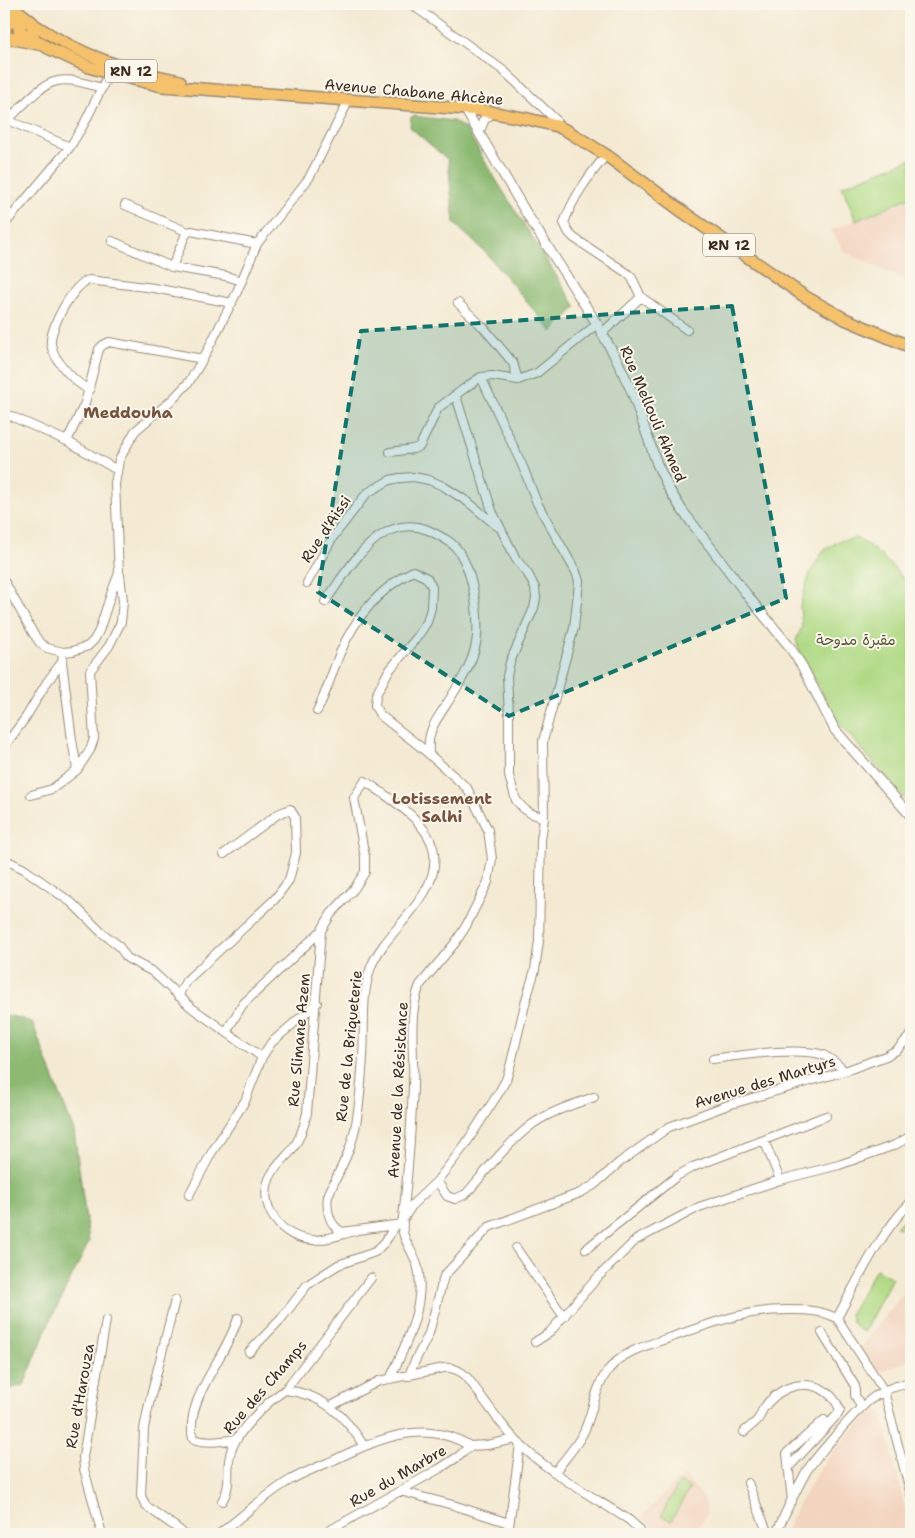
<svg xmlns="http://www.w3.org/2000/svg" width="915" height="1538" font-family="'Shantell Sans','Playpen Sans Arabic',sans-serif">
<rect width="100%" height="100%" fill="#fbf7ec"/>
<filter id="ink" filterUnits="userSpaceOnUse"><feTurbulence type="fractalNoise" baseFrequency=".02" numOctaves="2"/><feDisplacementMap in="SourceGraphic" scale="10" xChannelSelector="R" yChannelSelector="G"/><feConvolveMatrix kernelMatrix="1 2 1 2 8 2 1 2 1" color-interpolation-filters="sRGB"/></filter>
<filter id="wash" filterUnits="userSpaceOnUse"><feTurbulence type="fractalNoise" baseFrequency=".0096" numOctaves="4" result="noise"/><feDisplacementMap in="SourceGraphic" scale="20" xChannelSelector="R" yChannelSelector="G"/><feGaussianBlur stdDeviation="1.12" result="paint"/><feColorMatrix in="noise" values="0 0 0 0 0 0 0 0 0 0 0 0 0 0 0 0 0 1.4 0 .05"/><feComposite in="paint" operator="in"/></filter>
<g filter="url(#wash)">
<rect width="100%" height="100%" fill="#f4ead3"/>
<!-- built -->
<path fill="#f3d4bf" d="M911 200V283L845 252 831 230Z
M911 1283V1360L881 1371 872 1367 860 1348Z
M875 1411 883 1415 907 1517 911 1523V1534H784L799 1503 818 1472 839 1444 871 1412Z
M683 1474 704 1498 707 1513 695 1534H645L641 1517Z"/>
<!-- green -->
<path fill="#b0da85" stroke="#768252" d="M911 159V197L856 221 842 186Z
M855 538C875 546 899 572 911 589V806L838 722 801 654 796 640 802 627 800 606 810 573 823 551 839 541Z
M911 1211V1233L896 1227Z
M876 1269 892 1278 864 1332C856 1329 851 1323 850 1314Z
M680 1482 690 1488 671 1521 661 1515Z"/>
<!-- forest -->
<path fill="#8cba72" stroke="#647248" d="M414 116 453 121 467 130 491 172 576 307 552 332 487 254 454 223 448 160 410 127 411 117Z
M4 1014 32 1022 74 1131 89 1242 49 1323 24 1385 4 1390Z"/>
</g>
<g filter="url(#ink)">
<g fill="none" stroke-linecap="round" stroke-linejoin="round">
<defs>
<path id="minor" d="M411 4 504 71 556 120 557 126
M5 119 70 147
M4 123C11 118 17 110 24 104 53 74 64 77 102 88
M125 205 188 232
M4 225 70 147 84 124 109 73
M112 241 172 267 185 236 188 232 191 231 257 244
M172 267 226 276 242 281
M641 297 687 330
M458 303 484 328 513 363 518 380 537 373 597 324
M602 333 641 297 632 278 627 273 574 238 569 233 564 223C573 197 589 176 606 155
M90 390C76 384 53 360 51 344 49 329 73 284 89 280L154 288 232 303
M456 396 492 511 516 559 528 574 535 588 536 598 534 608 510 662 507 676 509 716V776L516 800 523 808 530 813 544 818
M4 413 67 441 117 470
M67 441 85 403 99 349 103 345 109 342 203 359
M390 452 413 449 420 446 438 408 469 385 481 377 492 376 518 380
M4 581 33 633 40 643 47 648 63 652 73 651 88 646 94 640 99 631 111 594 119 573 115 484 119 460 135 431 173 399 189 382 203 359 236 294 257 244 309 178 349 100
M307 583 333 537 367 493 390 480 400 478 414 477 429 480 443 486 468 502 497 526
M325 602C341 579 360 547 385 533 399 525 413 524 428 530 438 535 450 540 457 549 472 568 479 612 477 636 475 662 459 684 446 705 440 715 432 724 430 735 428 741 429 748 429 754
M63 652 62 662 72 740 77 769
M317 711C327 692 332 672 340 653 355 618 379 589 413 571L427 578 432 587 431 608 427 622 418 636 388 672 376 695 375 706 380 715 422 748 467 788 488 830 492 859 488 882 466 926 455 943 420 985C407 1017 415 1053 413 1087 411 1130 408 1174 403 1217
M4 747 26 717 47 682 62 662
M31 795 52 789 77 770 90 750 94 739 90 671 109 646 121 622 123 601 120 575
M4 859 24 869 72 903 101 932 118 945 127 958 153 972 192 1008 226 1032
M178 996 186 981 275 899 289 880 296 853 295 817 290 809 278 814 224 854
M317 1003 271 1043 262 1057 226 1032 243 1004 321 931
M713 1059C740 1055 799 1047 823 1055 832 1059 838 1065 845 1071
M764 1140 826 1116
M437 1181 447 1196 455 1199 466 1194C486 1171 506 1145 530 1126 548 1112 573 1105 594 1097
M189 1195 212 1152 245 1101 262 1057
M355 1231C342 1234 327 1240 314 1240 282 1240 255 1205 271 1175 276 1166 284 1159 291 1151 300 1140 304 1127 307 1113L321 931 331 914 354 889 365 872V857L354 798 365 781C388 797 430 822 434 853 440 898 385 930 371 967 361 994 365 1028 363 1057 361 1084 359 1122 350 1147 344 1164 335 1179 328 1196 326 1210 329 1225 342 1232L403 1224
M516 1248 564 1317
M586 1249 677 1176 693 1167 764 1140 780 1180
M175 1300 149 1404 144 1429 141 1496 146 1506 177 1528 184 1534
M837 1318 884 1391 911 1495
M837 1318C859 1278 879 1234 911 1202
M822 1333 855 1386V1395L861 1407
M535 1342 549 1333 598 1277 636 1240 699 1207 780 1180 839 1165 895 1145 911 1136
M249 1352 281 1319 307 1285 338 1265 375 1252 385 1242 395 1226
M409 1376C414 1359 423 1348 429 1333L444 1276 489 1227 580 1193 594 1185 620 1162 669 1127 728 1105 845 1071 886 1056 897 1050 911 1035
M390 1379C405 1346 426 1306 418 1268 415 1256 408 1247 404 1236 402 1231 403 1226 402 1221L413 1204 437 1181 465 1145 498 1094 506 1080 511 1063 526 1000 535 970 539 941 541 840 544 818 543 741 574 628 578 592 579 581 576 572 537 503 523 467 481 377
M285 1390C322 1394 345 1415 364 1446
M331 1406 379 1381 444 1368C453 1367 459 1370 466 1376 485 1400 504 1431 527 1451 558 1478 595 1498 629 1520L639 1529 641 1534
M744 1432C748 1427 755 1424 758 1419 761 1416 761 1412 763 1409 776 1390 798 1379 820 1388 830 1393 836 1399 840 1410L838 1414 788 1468
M237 1439C223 1441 207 1444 193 1439 184 1399 227 1356 238 1318
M555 1472C565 1458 579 1444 585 1429 594 1408 595 1387 609 1369 626 1349 652 1344 675 1336 717 1321 748 1309 793 1310 809 1310 822 1311 837 1318
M748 1483 768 1534
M400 1491 453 1505 509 1523
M222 1501C232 1486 226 1471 230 1455 234 1433 267 1402 285 1390L371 1278
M792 1501 787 1453 824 1420
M102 1534 84 1469 83 1457 106 1320
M219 1534C243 1516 266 1494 292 1479 305 1472 320 1466 334 1460 378 1439 424 1418 470 1446
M323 1534 439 1469 459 1456 470 1446 487 1445 515 1439
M508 1534 520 1444
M776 1534C785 1513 795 1492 806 1472 814 1459 825 1448 835 1436 856 1412 877 1385 911 1384"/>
<path id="tertiary" d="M465 109 528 216 597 324 617 360 632 392 657 464 669 489 682 510 751 600 789 646 802 666 835 730 911 816
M479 132 484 120 493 112"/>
<path id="primary" d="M33 24C82 56 123 70 180 81
M28 35 48 48 89 67 109 73 162 86 479 110 528 119 557 126 569 132 606 155 683 212 804 296 845 319 911 347
M10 38 38 44"/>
<path id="trunk" d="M8 4 31 22 33 24V32C28 36 23 36 20 31L19 25 23 21H29
M4 13 19 25
M4 31 7 23 5 14"/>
</defs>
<!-- minor casing -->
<use href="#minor" stroke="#988a78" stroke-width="10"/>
<!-- tertiary casing -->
<use href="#tertiary" stroke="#988a78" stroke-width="11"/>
<!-- primary casing -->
<use href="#primary" stroke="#988a78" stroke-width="14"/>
<!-- trunk casing -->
<use href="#trunk" stroke="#988a78" stroke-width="15"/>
<!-- minor -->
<use href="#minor" stroke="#fff" stroke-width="8"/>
<!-- tertiary -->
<use href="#tertiary" stroke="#fff" stroke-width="9"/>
<!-- primary -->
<use href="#primary" stroke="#f5c16b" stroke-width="11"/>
<!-- trunk -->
<use href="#trunk" stroke="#f5c16b" stroke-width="12"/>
</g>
</g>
<!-- marked area -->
<path fill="#0f766e" fill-opacity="0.2" stroke="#0f766e" stroke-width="4" stroke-dasharray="10 6" stroke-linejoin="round" d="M732 306 786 598 509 716 318 592 361 331Z"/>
<g text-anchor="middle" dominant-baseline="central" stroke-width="4" stroke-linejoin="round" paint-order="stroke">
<!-- shield labels -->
<g fill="#fbf7ec" stroke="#75685c" stroke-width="1">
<rect x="105" y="59.5" width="52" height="23" rx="4"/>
<rect x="703" y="233.5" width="52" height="23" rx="4"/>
</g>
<g font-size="14" font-weight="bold" fill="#3b2a1e">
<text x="131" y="71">RN 12</text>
<text x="729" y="245">RN 12</text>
</g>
<!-- street labels -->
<g font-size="15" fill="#3b2a1e" stroke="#fbf7ec">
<text transform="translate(414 92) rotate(5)">Avenue Chabane Ahcène</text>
<text transform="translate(653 414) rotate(67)">Rue Mellouli Ahmed</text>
<text transform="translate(326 529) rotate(-56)">Rue d'Aissi</text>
<text transform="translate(299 1040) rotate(-85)">Rue Slimane Azem</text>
<text transform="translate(349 1046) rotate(-84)">Rue de la Briqueterie</text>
<text transform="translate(765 1082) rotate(-17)">Avenue des Martyrs</text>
<text transform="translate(398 1090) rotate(-87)">Avenue de la Résistance</text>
<text transform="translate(265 1387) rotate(-49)">Rue des Champs</text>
<text transform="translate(80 1396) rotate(-80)">Rue d'Harouza</text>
<text transform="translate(398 1476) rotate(-30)">Rue du Marbre</text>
</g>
<!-- park labels -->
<g font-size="15" fill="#585638" stroke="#fbf7ec">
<text x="856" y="640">مقبرة مدوحة</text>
</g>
<!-- neighbourhood labels -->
<g font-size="16" font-weight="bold" fill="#77523d" stroke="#fbf7ec">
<text x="128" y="412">Meddouha</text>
<text x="442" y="798">Lotissement<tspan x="442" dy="18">Salhi</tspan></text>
</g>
</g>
<!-- margin -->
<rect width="915" height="1538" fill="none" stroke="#fbf7ec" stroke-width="20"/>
</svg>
